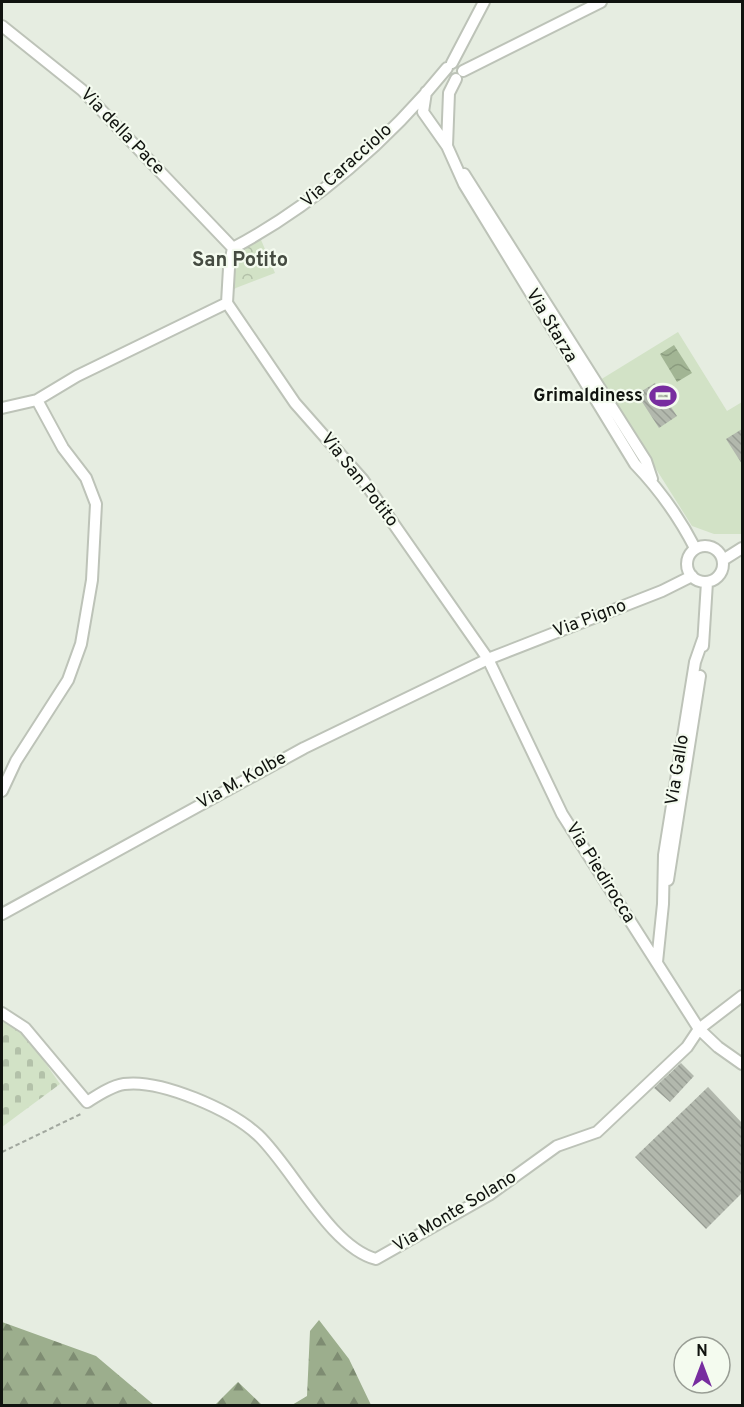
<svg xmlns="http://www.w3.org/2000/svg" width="744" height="1407" font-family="Overpass,sans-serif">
<defs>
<pattern id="forest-firs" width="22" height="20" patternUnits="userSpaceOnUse" patternTransform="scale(1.5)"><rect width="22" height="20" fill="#9cae8d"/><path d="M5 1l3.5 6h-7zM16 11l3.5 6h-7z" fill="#7e8c72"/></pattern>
<pattern id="cemetery-stones" width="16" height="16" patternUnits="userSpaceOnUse" patternTransform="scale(1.5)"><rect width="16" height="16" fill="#d2e2c6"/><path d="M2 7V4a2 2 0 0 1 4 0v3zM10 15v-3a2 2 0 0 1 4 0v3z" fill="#b3c1a9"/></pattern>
<pattern id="park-crowns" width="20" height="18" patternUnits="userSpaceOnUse" patternTransform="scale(1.5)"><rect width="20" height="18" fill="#d2e2c6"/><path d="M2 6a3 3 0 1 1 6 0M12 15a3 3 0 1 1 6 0" fill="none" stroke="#b3c1a9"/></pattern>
<pattern id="water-waves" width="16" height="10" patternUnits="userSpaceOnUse" patternTransform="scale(1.5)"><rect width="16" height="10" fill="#a2b594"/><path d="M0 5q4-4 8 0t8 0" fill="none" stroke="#8a9b7e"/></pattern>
<pattern id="building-back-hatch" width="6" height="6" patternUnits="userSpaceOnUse" patternTransform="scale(1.5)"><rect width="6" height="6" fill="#b2b8ad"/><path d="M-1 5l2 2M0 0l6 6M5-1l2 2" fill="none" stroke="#989d94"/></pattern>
</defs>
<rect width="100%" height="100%" fill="#e6ede1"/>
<!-- grass -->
<path fill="#d2e2c6" d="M678 332 727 411 742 402V534H714L692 526 600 380Z"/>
<!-- forest -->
<path fill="url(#forest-firs)" d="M319 1320 349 1359 371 1405H292L307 1396 310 1331Z
M2 1322 96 1356 154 1405H2Z
M238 1382 262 1405H215Z"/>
<!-- cemetery -->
<path fill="url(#cemetery-stones)" d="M2 1019 23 1031 60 1084 2 1127Z"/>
<!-- park -->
<path fill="url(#park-crowns)" d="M259 235 275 273 228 291 233 248Z"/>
<!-- water -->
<path fill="url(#water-waves)" d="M674 345 692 373 677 382 660 354Z"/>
<!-- building -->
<path fill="url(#building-back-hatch)" d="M655 383 663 396 668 393 673 402 669 404 677 416 659 428 637 394Z
M742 429V464L726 439Z
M681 1063 694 1076 670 1102 654 1088Z
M708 1087 742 1123V1193L706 1229 635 1157Z"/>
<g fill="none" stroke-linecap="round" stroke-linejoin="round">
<defs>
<path id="minor" d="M2 26 82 90 233 248
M452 63 484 2
M463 71 601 2
M426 92 423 112 447 146 464 184 635 464C659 489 679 517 695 548
M447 146 449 93 456 79
M464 174 646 461 652 479
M233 248 229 268 227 303 295 403 363 480 488 659 562 814 699 1029 718 1047 742 1064
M233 248C314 205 389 140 447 68
M2 408 37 400 77 376 227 303
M687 564a18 18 0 1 1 36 0a18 18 0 1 1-36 0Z
M723 560 742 548
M703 646 707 582
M2 791 16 761 68 680 81 644 92 580 96 504 86 478 63 448 37 400
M668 880 700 676
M2 914 304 748 488 659 662 591 692 576
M657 962 663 904 664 855 695 662 703 639
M2 1013 25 1028 87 1102C98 1095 111 1086 124 1084 161 1079 231 1110 258 1135 292 1167 330 1247 376 1259L489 1195 557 1146 597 1132 687 1047 699 1029 742 996"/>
</defs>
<!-- minor casing -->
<use href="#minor" stroke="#bdc3b8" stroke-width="14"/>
<!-- path -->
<path stroke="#a2a89f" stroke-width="2" stroke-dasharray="4.5 3" stroke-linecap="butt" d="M2 1152 83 1113"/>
<!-- minor -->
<use href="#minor" stroke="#fff" stroke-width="10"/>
</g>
<!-- icons -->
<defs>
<symbol id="stadium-bare" viewBox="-9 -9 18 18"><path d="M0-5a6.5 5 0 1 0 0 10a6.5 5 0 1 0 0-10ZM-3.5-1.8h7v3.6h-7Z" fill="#772d9f" stroke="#f4fbef" stroke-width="2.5" paint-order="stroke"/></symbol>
</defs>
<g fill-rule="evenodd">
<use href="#stadium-bare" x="644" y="377" width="38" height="38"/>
</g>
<g text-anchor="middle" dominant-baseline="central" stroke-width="4.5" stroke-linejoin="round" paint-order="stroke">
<!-- street labels -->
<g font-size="18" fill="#10130f" stroke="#f4fbef">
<text transform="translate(122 132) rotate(46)">Via della Pace</text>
<text transform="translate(347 166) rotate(-42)">Via Caracciolo</text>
<text transform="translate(551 326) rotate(59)">Via Starza</text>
<text transform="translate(359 480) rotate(52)">Via San Potito</text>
<text transform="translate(590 619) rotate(-21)">Via Pigno</text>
<text transform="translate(678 770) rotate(-81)">Via Gallo</text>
<text transform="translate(242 781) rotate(-29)">Via M. Kolbe</text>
<text transform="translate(600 873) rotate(58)">Via Piedirocca</text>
<text transform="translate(455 1212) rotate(-31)">Via Monte Solano</text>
</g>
<!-- poi labels -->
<g font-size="18" font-weight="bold" fill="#10130f" stroke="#f4fbef" text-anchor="end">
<text x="643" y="396">Grimaldiness</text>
</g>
<!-- neighbourhood labels -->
<g font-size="20" font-weight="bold" fill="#454b41" stroke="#f4fbef">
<text x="240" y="261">San Potito</text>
</g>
</g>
<!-- border -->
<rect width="744" height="1407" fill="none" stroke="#10130f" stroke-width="6"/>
<!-- north arrow -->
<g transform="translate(702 1365)"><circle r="28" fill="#f4fbef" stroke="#999e95" stroke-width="1.5"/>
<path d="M0-4.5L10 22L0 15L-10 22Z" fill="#772d9f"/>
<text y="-9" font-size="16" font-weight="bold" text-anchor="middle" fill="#10130f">N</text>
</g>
</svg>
